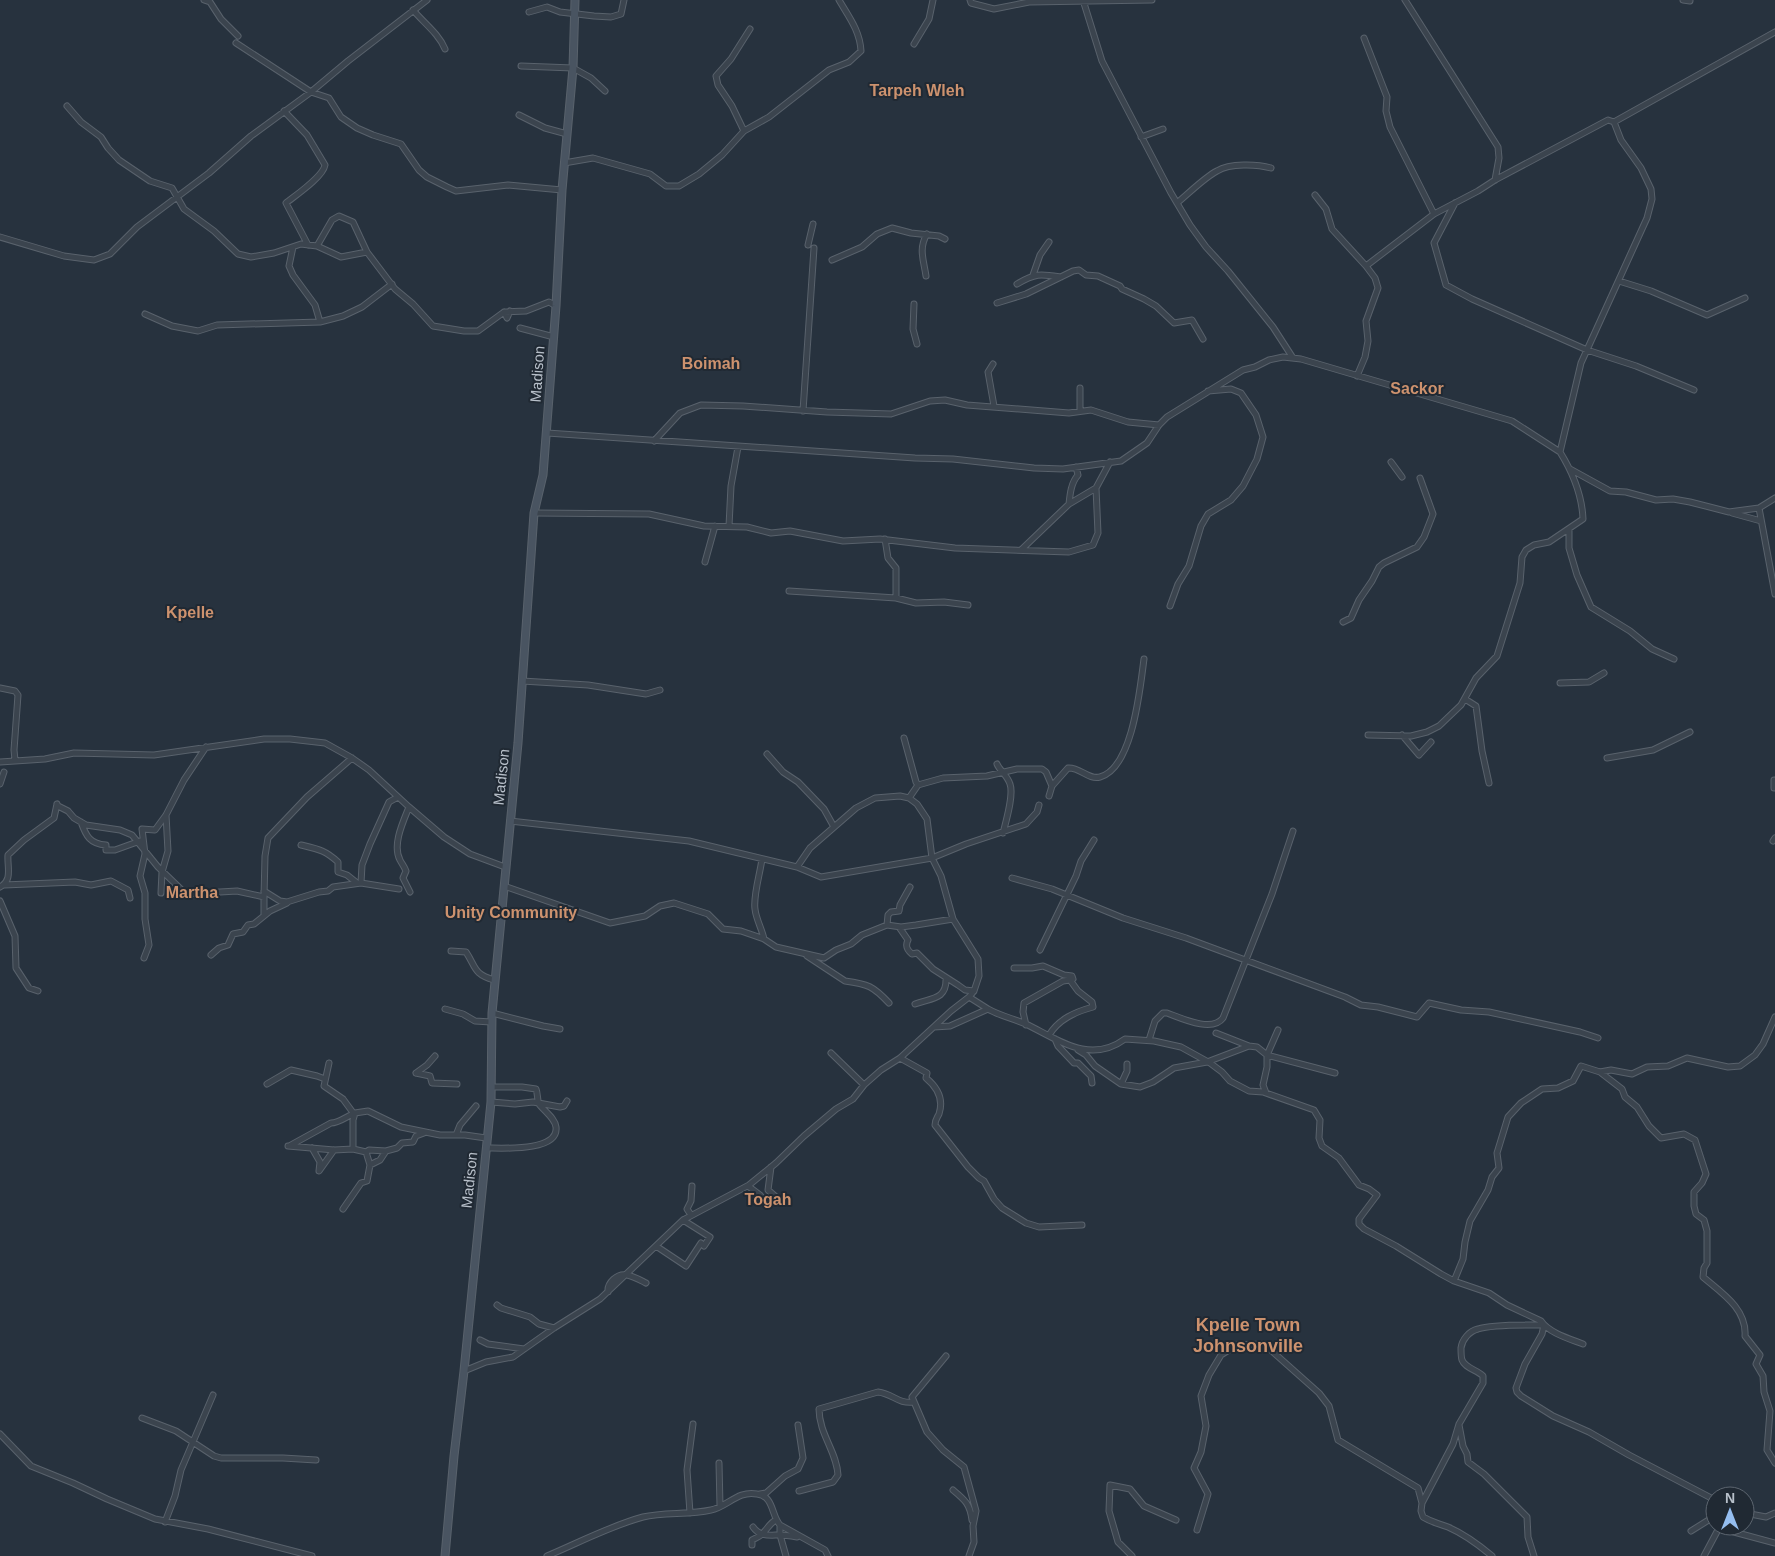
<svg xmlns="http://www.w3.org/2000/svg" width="1775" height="1556" font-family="Arial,sans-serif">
<rect width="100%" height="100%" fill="#27323e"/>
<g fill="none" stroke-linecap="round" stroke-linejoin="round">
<defs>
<path id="street" d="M204 0 210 2 221 19 238 36
M970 0 971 3 994 9 1029 2 1152 0
M1083 0 1102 61 1171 193 1190 225 1206 247 1228 271 1273 327 1293 358
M1405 0 1498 147 1499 158 1495 180
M1683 0 1690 1
M413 10C424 23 439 34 445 49
M529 12 547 7 560 12 594 16 611 17 621 14 624 0
M1364 38 1387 97 1386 111 1390 127 1434 214
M236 43 311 92 329 98 341 117 357 128 373 135 401 144 419 170 427 177 447 187 456 191 508 185 562 190
M914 44 929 19 933 0
M521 66 573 68 591 78 605 91
M67 106 81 122 101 137 108 148 119 160 150 181 172 188 184 209 214 231 238 254 251 257 274 253 301 244 317 246 341 257 367 252 395 289 413 304 433 326 464 331H478L504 312 526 311 549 302 556 306
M284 111 307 135 325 165C323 177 296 195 286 203L308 245
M519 115 545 128 567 134
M744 131 732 106 718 85 716 76 731 59 750 29
M1141 137 1163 129
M564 163 593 158 650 174 666 186H679L699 174 722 155 744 131 769 117 829 70 849 62 861 51C860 31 849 17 839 0
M1315 195 1326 209 1332 229 1366 266
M1177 203C1188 194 1205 177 1217 171 1230 163 1257 164 1271 168
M1455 203 1434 243 1446 285 1472 299 1587 350 1636 366 1694 390
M0 237 64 256 94 260 110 254 137 227 209 173 251 136 311 92 348 61 427 0
M808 245 813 224
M317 246 332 220 339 216 353 222 367 252
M832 260 862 247 877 234 892 228 911 233 939 236 945 239
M1033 275 1040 255 1049 242
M926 276C924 261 918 249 927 234
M1619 281 1651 291 1707 315 1745 298
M1017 284C1036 273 1040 274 1061 277
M997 303 1026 294 1073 271 1079 270 1086 275 1098 276 1120 286 1122 289 1144 299 1156 306 1174 323 1192 320 1203 339
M914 304 913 329 917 344
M504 312 507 318 510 311
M145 314 172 326 198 331 217 325 320 322 315 305 293 275 289 266 293 247
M320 322 343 316 362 307 392 284
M520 328 554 337
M993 364 988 372 994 406
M1357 376 1365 357 1368 341 1366 321 1378 288 1375 278 1366 266 1434 214 1478 191 1495 180 1608 120 1614 122
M1080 388V411
M803 411 814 248
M547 433 915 458 953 459 1034 468 1063 469 1121 461 1147 443 1159 425 1167 417 1243 370 1255 367 1269 360 1283 357 1301 359 1512 421 1560 452
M654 441 680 413 701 405 743 406 827 412 891 414 930 401 945 400 967 405 1069 413 1091 410 1128 422 1159 425
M1391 462 1402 477
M1570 469 1610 491 1626 492 1656 500 1673 499 1690 502 1729 512 1759 508 1775 498
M1069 504C1070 494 1071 483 1078 475L1076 467
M1759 508 1775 594
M534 513 649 514 704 526 747 527 771 533 790 531 843 541 880 539 955 548 1069 552 1093 545 1098 533 1096 488 1110 462
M1732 513 1761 521
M729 526 731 486 738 447
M1569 529V548L1577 575 1591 607 1630 631 1652 649 1674 659
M885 539 888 558 896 568V598
M1021 550 1069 504 1096 488
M705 562 715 526
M789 591 896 598 916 603 944 602 968 605
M1170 606 1178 584 1189 566 1201 526 1208 514 1231 500 1243 486 1257 459 1263 437 1256 415 1241 393 1231 389 1208 391
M1343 622 1351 618 1359 600 1372 581 1379 567 1384 563 1417 547 1424 537 1433 514 1420 478
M522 681 588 685 646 694 660 690
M1560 683 1589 682 1604 673
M0 688 15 691 18 695 14 750 15 760
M1465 699 1476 706 1482 751 1489 783
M1368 735 1411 736 1427 732 1439 726 1461 705 1476 678 1497 656 1520 583 1522 557 1526 550 1534 545 1549 542 1583 519C1582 494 1573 473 1560 452L1581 363 1647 218 1652 199 1651 189 1641 168 1621 140 1614 122 1775 32
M1402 735 1419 755 1431 742
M904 738 916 782 918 785
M767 754 783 772 798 782 824 809 834 827
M1607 758 1653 750 1690 732
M0 762 45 759 74 753 154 755 264 739H290L325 743 352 758 369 770 409 807 444 837 470 854 505 867
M997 764C1000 771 1007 775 1010 784 1014 795 1006 821 1003 833
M1774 780V788
M0 784 4 772
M1049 796 1052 786 1068 768C1080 767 1088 780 1100 777 1133 768 1140 688 1144 659
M398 797 389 802 370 844 362 865 361 883 399 889
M909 798 918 785 943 778 987 776 1017 769H1042L1046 772 1052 786
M57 804 58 806 68 811 74 818 86 825 120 830 132 835 158 867 186 894 237 891 264 897 265 856 268 838 307 797 352 758
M409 807C403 822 392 845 400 860 402 864 404 866 406 871L403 878 410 892
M510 821 689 841 797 867 821 877 932 858 941 876 953 919
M81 822C86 836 90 844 106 845V850H115L140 841
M1773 841 1775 838
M301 845C318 849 325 850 338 862V872L347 875 357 883
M797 867 810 848 856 808 875 798 900 796 909 798 917 804 927 819 932 858 966 844 1026 824 1037 812 1039 805
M1012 878 1052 889 1123 918 1186 938 1345 997 1361 1005 1378 1007 1417 1017 1429 1003 1461 1010 1489 1012 1580 1032 1598 1038
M4 885 75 882 91 885 111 881 128 890 130 898
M504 886 610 923 645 916 660 906 674 903 708 914 723 929 741 931 764 939
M0 887C13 880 7 867 8 855L24 840 54 818 57 804
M264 891 280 901 287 902 319 892 328 891 333 887 361 883
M161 893 162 872 168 851 166 815
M264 897V915
M0 901 15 936 16 968 29 988 38 991
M887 925 888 915 891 912 899 911 900 905 910 887
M899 927 908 940C905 946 907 950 912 954L917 953 933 969 958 985 965 990 974 991
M1040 950 1076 876 1081 861 1094 840
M451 951 466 952C476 967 473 974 494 980
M211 955 219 948 228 945 233 934 243 932 248 925 254 924 270 911 287 903
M807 956 845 981C868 984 873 986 889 1003
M144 958 149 945 145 919V893L140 876 145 854 142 829 155 830 166 815 184 780 206 747
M1014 968H1032L1043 966 1064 975 1072 976 1073 979 1070 980
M915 1004C931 998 947 1000 946 978
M445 1009 463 1014 475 1021 491 1022
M988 1009C1000 1016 1015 1019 1028 1025 1060 1041 1091 1064 1125 1039L1154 1041 1181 1047 1210 1063 1222 1072 1230 1081 1249 1091 1263 1092 1314 1110 1320 1120 1319 1138 1322 1146 1339 1158 1359 1185 1369 1189 1377 1195 1359 1219V1224L1364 1229 1396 1246 1441 1274 1454 1281 1489 1293 1507 1305 1541 1321C1549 1333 1570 1339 1583 1344
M492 1013 543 1026 560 1029
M1026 1025 1023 1012 1024 1003 1063 981 1070 980 1078 991 1092 1002 1093 1007C1075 1012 1059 1019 1049 1035
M934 1027 950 1026 988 1009 969 997
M1278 1030 1267 1055 1335 1073
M1216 1033 1249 1046
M1055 1039 1058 1046 1074 1063H1078L1091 1076 1092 1083
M1149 1040 1155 1021 1163 1013H1167C1181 1018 1212 1033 1223 1018L1272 894 1293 831
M1078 1050 1086 1055 1095 1066 1121 1084 1140 1087 1153 1082 1174 1068 1207 1062 1249 1046 1257 1047 1267 1055V1067L1263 1085 1266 1093
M831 1053 864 1085
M900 1058 927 1073 926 1078C937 1087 944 1099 939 1114 937 1118 935 1120 935 1125L968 1167 979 1178 984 1181 994 1199 1002 1208 1026 1223 1039 1227 1082 1225
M329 1063 324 1086 343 1099 354 1114
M1600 1072 1622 1089 1625 1097 1637 1107 1649 1126 1661 1138 1684 1134 1695 1140 1706 1174 1702 1183 1694 1192V1206L1696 1214 1704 1220 1707 1231V1263L1704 1268 1703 1277C1722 1293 1747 1309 1745 1336L1760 1355 1756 1364 1763 1376 1764 1392 1770 1411 1767 1450 1775 1463
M416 1073 430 1076 432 1083 457 1084
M416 1073 427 1065 435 1056
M267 1084 291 1070 317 1076 325 1079
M1121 1084 1127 1071V1064
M491 1102 515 1104 533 1102 560 1107 564 1106 567 1101
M456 1135 460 1125 476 1106
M291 1145 331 1123C339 1123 347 1116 355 1113
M288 1146 334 1150 353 1149V1120L355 1113 368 1111 401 1127 440 1135H465L486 1138
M312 1148 320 1162 319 1171 334 1150
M487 1148C501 1148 559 1152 556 1127 555 1118 544 1111 539 1104 537 1100 538 1094 536 1089L522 1087H491
M366 1152 369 1150 386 1151
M370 1165 380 1160 386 1151 397 1148 402 1143 413 1142 416 1136 424 1133
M748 1186 760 1195 767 1204 776 1197 768 1190 771 1167
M343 1209 361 1183 367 1181 370 1165 366 1152 353 1149
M691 1215 687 1209 691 1201 692 1186
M656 1246 686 1266 701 1243 704 1246 710 1237 683 1220
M1454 1281 1463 1259 1465 1242 1470 1221 1488 1190 1492 1177 1499 1168 1497 1153 1508 1117 1521 1103 1542 1089 1558 1088 1573 1081 1581 1066 1600 1072 1611 1070 1632 1074 1647 1067 1668 1066 1687 1058 1728 1067 1740 1066 1755 1055 1763 1044 1775 1017
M608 1292C607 1283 617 1273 627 1275 633 1276 640 1280 646 1283
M497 1305 501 1308 530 1317 539 1324 554 1328
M1544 1325 1542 1334 1525 1364 1516 1388 1517 1392 1521 1396 1553 1416 1589 1432 1629 1455 1715 1500
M480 1340 488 1344 524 1349
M946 1356 912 1397 927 1432 943 1450 964 1467 976 1511 973 1526 974 1542 969 1556
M464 1371 486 1362 513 1357 554 1328 600 1299 683 1220 749 1185 776 1163 804 1136 836 1109 853 1099 864 1085 881 1070 900 1058 951 1011 969 997 974 991 979 976 978 959 953 919 916 925 901 927 887 925 862 935 851 944 836 950 824 958 776 947 764 939C762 929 756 919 755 909 753 896 760 874 762 859
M142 1418 176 1431 214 1456 221 1458H283L316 1460
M1459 1425 1463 1446 1467 1454 1468 1462 1484 1474 1527 1517 1528 1537 1534 1556
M0 1434 31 1466 73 1483 107 1499 155 1519 208 1529 312 1556
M719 1463 720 1506
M953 1490C965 1500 970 1504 972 1520
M799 1491 833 1482 838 1475C837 1452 819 1434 819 1409L878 1392C894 1394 897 1404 914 1402
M760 1494 766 1493 785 1476 798 1469 803 1458 798 1425
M690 1513 687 1470 693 1424
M1745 1513 1766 1517 1775 1513
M165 1522 175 1496 181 1470 213 1395
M780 1525V1535L786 1556
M753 1527C760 1537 769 1535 780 1535 785 1535 791 1536 797 1537
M1719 1528 1775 1543
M1197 1530 1208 1494 1194 1468 1201 1452 1206 1426 1201 1396 1209 1375 1221 1355 1237 1345 1264 1344 1319 1393 1329 1406 1338 1440 1418 1488 1422 1503
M1691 1531 1715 1516
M752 1545V1540C755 1538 760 1537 763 1533 768 1528 770 1523 776 1520
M547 1556C578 1543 610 1526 643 1517 664 1512 689 1515 711 1510 727 1507 738 1490 757 1494 774 1496 771 1515 780 1525L825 1550 828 1556
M1132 1556 1118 1542 1109 1511 1110 1485 1130 1489 1144 1506 1176 1520
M1492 1556C1479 1545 1464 1534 1448 1527 1438 1523 1433 1523 1423 1517L1421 1511 1422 1503 1453 1444 1459 1424 1483 1383V1376C1477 1370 1465 1368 1462 1360 1461 1357 1461 1352 1461 1348 1462 1340 1469 1331 1478 1329 1493 1324 1527 1325 1544 1325
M1704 1556 1720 1526"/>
<path id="secondary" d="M445 1556 454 1456 464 1371 491 1102 492 1013 518 743 534 513 543 475 556 306 562 190 573 68 575 0"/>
</defs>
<!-- street casing -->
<use href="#street" stroke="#59626c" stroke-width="7"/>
<!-- secondary casing -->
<use href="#secondary" stroke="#59626c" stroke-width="9"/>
<!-- street -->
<use href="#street" stroke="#3b444e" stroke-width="5"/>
<!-- secondary -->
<use href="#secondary" stroke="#495461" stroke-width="7"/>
</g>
<g text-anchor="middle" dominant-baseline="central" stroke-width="4" stroke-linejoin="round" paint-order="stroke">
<!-- street labels -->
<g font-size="15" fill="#b7bfc9" stroke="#202933">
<text transform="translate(537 374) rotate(-86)">Madison</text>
<text transform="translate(501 777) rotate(-84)">Madison</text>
<text transform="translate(469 1180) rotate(-84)">Madison</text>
</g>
<!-- neighbourhood labels -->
<g font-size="16" font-weight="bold" fill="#cd926e" stroke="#202933">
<text x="917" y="90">Tarpeh Wleh</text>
<text x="711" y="363">Boimah</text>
<text x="1417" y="388">Sackor</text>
<text x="190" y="612">Kpelle</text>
<text x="192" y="892">Martha</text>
<text x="511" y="912">Unity Community</text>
<text x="768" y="1199">Togah</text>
</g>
<!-- quarter labels -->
<g font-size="18" font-weight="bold" fill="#cd926e" stroke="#202933">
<text x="1248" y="1325">Kpelle Town<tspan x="1248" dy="21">Johnsonville</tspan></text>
</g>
</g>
<!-- north arrow -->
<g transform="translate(1730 1511)"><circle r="24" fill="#202933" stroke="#5c656f"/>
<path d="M0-4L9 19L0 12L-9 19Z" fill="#95bef0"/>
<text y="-8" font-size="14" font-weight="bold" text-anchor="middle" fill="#b7bfc9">N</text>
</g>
</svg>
